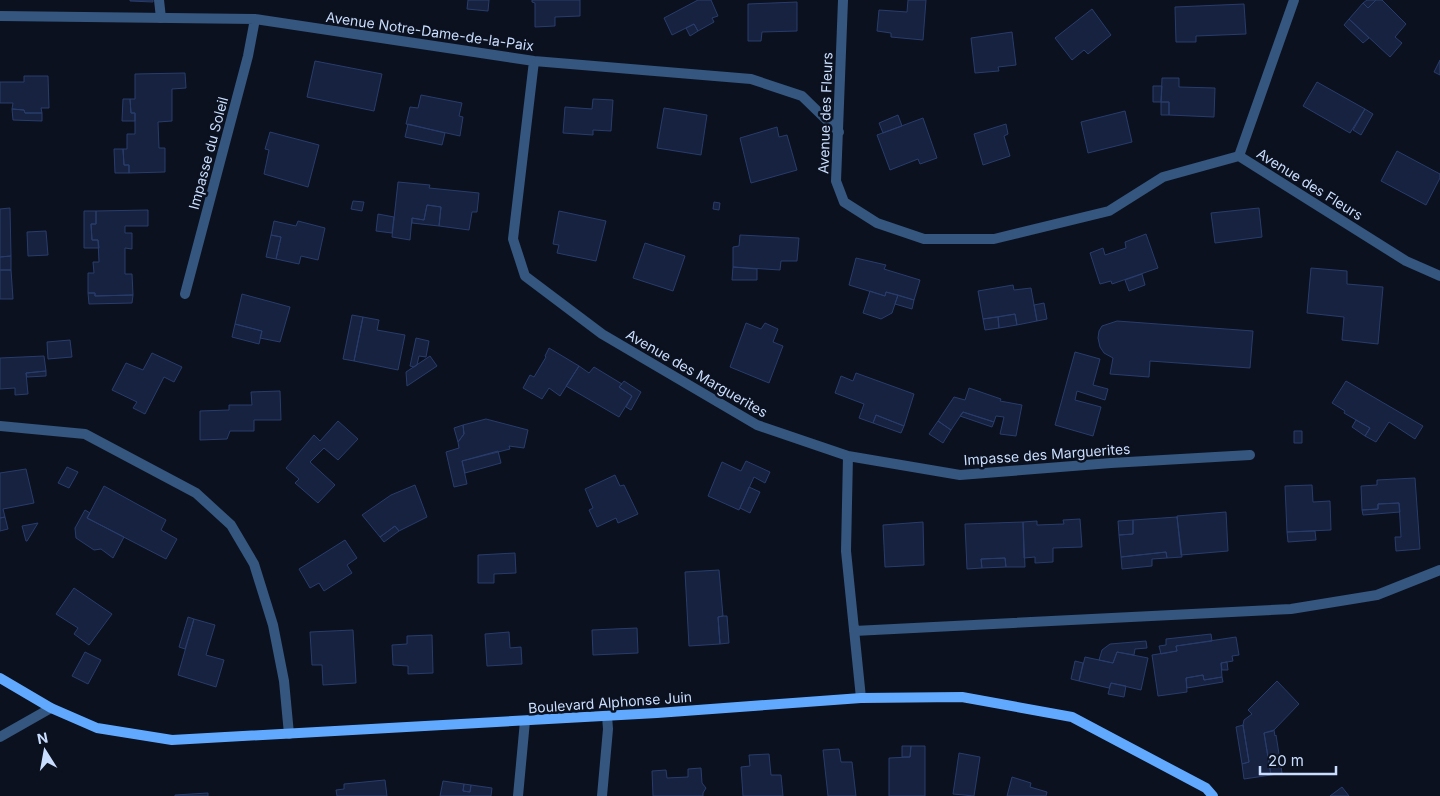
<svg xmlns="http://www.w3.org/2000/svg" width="1440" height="796" font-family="Inter,sans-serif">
<rect width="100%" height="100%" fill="#0b111e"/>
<!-- building -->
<path fill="#172240" stroke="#283c6c" d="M130 0H153V2L130 1Z
M468 0H489L488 11 467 9Z
M532 0H580V16L555 17V26L535 27V3L532 2Z
M698 0H711L718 16 712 18 714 22 698 31 694 24 672 35 664 18Z
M908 0H926L923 40 891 37V33L877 31 879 10 907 12Z
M1367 0H1376L1368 8 1363 3Z
M1376 0H1382L1406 24 1395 37 1402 43 1390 57 1349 19 1363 3 1368 8Z
M797 2V31L762 32 761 41H748V4Z
M1244 4 1246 34 1196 36V42H1176L1175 7Z
M1092 9 1111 35 1088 54 1084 50 1072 60 1055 38Z
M1349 19 1369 38 1363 43 1344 25Z
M694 24 698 31 690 36 686 28Z
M1012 32 1016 65 998 67 999 71 975 73 971 38Z
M1440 60V75L1434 72Z
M315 61 382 74 374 111 307 97Z
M185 73 186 88 172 89V121L158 122 159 148H165V172L129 173V165H124L123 149H127V134H135V113H131L130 99H135V74Z
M24 76H48L49 108H41L42 113H25L24 110 12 109 13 103H0V82H24Z
M1162 78H1179V87L1215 88 1214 117 1169 115V102H1161Z
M1317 82 1365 109 1350 133 1303 106Z
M1153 86H1162L1161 102H1153Z
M421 95 462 103 459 116 463 117 460 136 406 124 410 107 418 108Z
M123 99H130L131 113H135V121H122Z
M593 99 613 100 611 131 593 130V135L563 133 565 107 592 109Z
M1161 102H1169V115H1161Z
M664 108 707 115 701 155 657 148Z
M12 109 24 110 25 113H42V121L13 120Z
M1365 109 1373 114 1361 135 1353 130Z
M1125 111 1132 142 1088 153 1081 122Z
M898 115 902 126 883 133 879 123Z
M923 118 937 158 920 164 918 159 890 170 877 135Z
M408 124 445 133 442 145 405 137Z
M1006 124 1008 134 1004 136 1010 156 983 165 974 134Z
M777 127 779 137 787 135 797 170 751 183 740 138Z
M270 132 319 145 308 187 264 174 269 150 265 149Z
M114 149H123L124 165H129V173H115Z
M1397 151 1440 174V178L1426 205 1381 181Z
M398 182 430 185 429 188 479 193 477 212H472L469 230 439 226 441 207 427 205 424 220 412 218 410 240 392 237Z
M353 201 364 202 362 211 351 209Z
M714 202 720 203 719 210 713 209Z
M427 205 441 207 439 226 412 223V218L424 220Z
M10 208 11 256 0 257V209Z
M1259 208 1262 237 1215 243 1211 213Z
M148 210V226H125V233H132V249L125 248V274H132L133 295 95 296V293H88V273H94L93 262H99L98 240H92L91 224H96V211Z
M84 211H96V224H91L92 240H98L99 248H84Z
M559 211 606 221 596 261 557 253 559 245 553 244Z
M378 214 394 217 392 233 376 231Z
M274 221 296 226 298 221 325 228 318 260 301 256 299 264 276 259 281 237 271 235Z
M46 231 48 255 28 256 27 232Z
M1146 234 1158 268 1112 284 1111 281 1100 284 1090 253 1103 248 1105 255 1126 248 1125 242Z
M271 235 281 237 276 259 266 257Z
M740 235 799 238 797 261H781L780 270 733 267V247L739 246Z
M645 243 685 256 673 291 633 278Z
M11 256V270H0V257Z
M856 258 886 265 884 269 920 280 914 300 886 292 885 296 849 285Z
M733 267 757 269V280H732Z
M1311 268 1347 271V284L1383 287 1378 344 1342 340 1344 317 1307 313Z
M0 270H11L13 299H0Z
M1142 274 1145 285 1129 291 1125 280Z
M1013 285 1014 290 1031 288 1037 321 1017 325 1015 314 983 319 978 291Z
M870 291 885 296 886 292 898 295 892 313 881 319 863 313Z
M88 293H95V296L133 295 132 303 89 304Z
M242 294 290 307 280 342 260 338 262 331 235 324Z
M898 295 914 300 912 309 895 304Z
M1044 303 1047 319 1037 321 1034 305Z
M1015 314 1017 325 999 328 998 317Z
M352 315 363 317 354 361 343 359Z
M363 317 379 320 377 330 405 335 398 370 354 361Z
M998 317 999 328 985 330 983 319Z
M1117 321 1253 331 1250 368 1150 361 1149 377 1110 374 1113 358 1104 353 1100 347 1098 338 1099 331 1102 326Z
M746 323 761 329 765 323 778 329 773 342 783 346 769 383 730 367Z
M235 324 262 331 259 344 232 337Z
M416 338 429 341 426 357 419 356 417 365 414 367 410 366Z
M70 340 72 357 48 359 47 342Z
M549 348 579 366 560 396 549 388 542 399 523 388 530 375 534 377 546 357 545 356Z
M1075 352 1100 359 1093 385 1108 389 1105 400 1077 391 1075 400 1101 407 1093 436 1055 425Z
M152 353 182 367 174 382 164 377 145 414 133 408 137 402 112 390 126 363 143 370Z
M44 356 46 371 26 373 28 394 15 395V388L0 389V358Z
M430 356 437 366 407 386 406 372Z
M579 366 589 373 594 367 622 384 619 387 632 396 619 417 566 386Z
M46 371V376L27 377 26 373Z
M856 373 914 394 904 426 876 415 873 423 859 418 864 404 835 393 841 376 853 381Z
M624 381 641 392 631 410 626 407 632 396 619 387Z
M1346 381 1423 426 1415 439 1389 422 1376 442 1365 436 1370 428 1344 413 1345 411 1332 403Z
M969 388 1001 399 1000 401 1022 405 1016 436 1000 434 1004 417 996 416 994 422 963 412 951 430 938 421 954 397 965 400Z
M280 391 281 420H254V431H230L227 439 200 440V411L229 410V405H252L251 392Z
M963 412 994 422 992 427 960 416Z
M876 415 904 426 901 433 873 423Z
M486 419 528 430 524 448 509 446 510 449 462 461 467 484 454 487 446 452 459 448 458 442 464 434 463 425Z
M1356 420 1370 428 1365 436 1352 427Z
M338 421 358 439 338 460 324 448 310 462 335 485 318 503 295 483 299 479 286 468 314 435 320 441Z
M938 421 951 430 943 443 929 434Z
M463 425 464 434 458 442 454 428Z
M1294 431H1302V443H1294Z
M498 451 501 463 465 473 462 461Z
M746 461 770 472 765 483 754 477 739 510 708 496 722 462 741 471Z
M67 467 78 472 69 488 58 483Z
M26 469 34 503 3 509 5 517 0 518V473Z
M615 475 620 486 624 485 638 514 618 523 616 518 597 527 589 510 593 508 585 489Z
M1415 478 1420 549 1396 551 1395 537H1401L1399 503 1378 504V509L1362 510 1361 486 1377 485V480Z
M415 485 427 517 399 531 395 526 380 537 362 515 391 495Z
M1312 485 1313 502 1330 501 1331 530 1287 532 1285 486Z
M104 486 166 520 161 530 177 539 166 559 87 518Z
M749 487 760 492 750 513 740 508Z
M1399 503 1400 512 1363 515 1362 510 1378 509V504Z
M85 510 90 513 87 518 124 537 113 558 101 549 94 550 76 538 75 528Z
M1226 512 1228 551 1181 555 1177 516Z
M5 517 8 529 0 531V518Z
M1177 517 1182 557 1167 558 1166 552 1121 557 1119 535 1133 534V520Z
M1080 519 1082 547 1053 548V562L1035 563V557L1024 558 1023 522 1037 521V525L1064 524 1063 520Z
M1133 520V534L1119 535 1118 521Z
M923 522 924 565 885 567 883 525Z
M1023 522 1025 567H1006L1005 558 981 559 982 568 967 569 965 524Z
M38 523 27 541H26L22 526Z
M395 526 399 531 384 542 380 537Z
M1315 531 1316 540 1288 542 1287 532Z
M345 540 357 558 347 565 352 573 324 591 319 583 310 588 299 569Z
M1166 552 1167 558 1152 559V566L1122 569 1121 557Z
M515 553 516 573 494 574V583H478V555Z
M1005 558 1006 567 982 568 981 559Z
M719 570 723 616 718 617 720 644 689 646 685 572Z
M74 588 112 614 89 645 74 634 78 628 56 614Z
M723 616H727L729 643 720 644 718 617Z
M188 617 194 619 185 649 179 647Z
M194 619 215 625 206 655 224 660 216 687 178 675Z
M637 628 638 653 593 655 592 630Z
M353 630 356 683 323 685 322 665H312L310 632Z
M509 632 510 648 521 647 522 664 487 666 485 634Z
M1211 634 1212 641 1176 646 1177 651 1161 654 1159 646 1166 645V639Z
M432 635 433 673 408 674V666L393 665 392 645 407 644V636Z
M1236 637 1239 655 1232 656 1233 661 1221 663 1222 677 1204 680 1203 675 1186 678 1187 692 1158 696 1152 655 1177 651 1176 646Z
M1146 641 1147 648 1135 649 1134 655 1117 652 1113 663 1099 660 1102 650 1110 644Z
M85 652 101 660 88 684 72 676Z
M1117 652 1148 658 1141 690 1111 683 1109 688 1079 681 1085 657 1113 663Z
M1075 661 1083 663 1079 681 1071 679Z
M1227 662 1228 670H1222L1221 663Z
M1203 675 1204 680 1222 677 1223 682 1187 688 1186 678Z
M1277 681 1299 704 1273 731 1264 733 1271 775 1244 779 1242 764 1249 762 1243 725 1244 720 1252 714 1248 710Z
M1111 683 1126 686 1124 697 1108 694Z
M1243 725 1249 762 1242 764 1236 727Z
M1274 730 1275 736 1276 735 1282 773 1271 775 1264 733Z
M902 746H911L910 757H902Z
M911 746H925V796H889V758L910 757Z
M839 749 841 762H852L856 796H828L823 750Z
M959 753 980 757 974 796 953 794Z
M769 754 771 775H781L783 796H743L741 767 750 766 749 755Z
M701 768 702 783 706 788 703 793V796H653L652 771 666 770 667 778 688 777V769Z
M1012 777 1031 783 1030 787 1047 792 1046 796H1007Z
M385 780 387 796H337L336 790 344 789V784Z
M443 781 464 784 463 791 470 792 471 785 492 788 491 796H440Z
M464 784 471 785 470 792 463 791Z
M1342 787 1349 796H1330Z
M208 793V796H175V795Z"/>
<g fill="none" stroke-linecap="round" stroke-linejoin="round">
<!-- lane -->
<path stroke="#35567f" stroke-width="10" d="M159 0 161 18"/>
<!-- street -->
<path stroke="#35567f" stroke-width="10" d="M843 0 836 181 844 202 877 223 924 239H994L1109 211 1163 177 1239 156 1406 261 1440 276
M0 16 255 19 534 61 751 79 802 96 839 132
M534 61 513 239 525 276 602 334 757 425 848 456 846 551 861 698
M1239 156 1294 0
M185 294 248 56 255 19
M0 426 85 434 196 493 231 525 254 564 273 625 284 681 289 734
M848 456 960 475 1111 463 1250 455
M854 631 1291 609 1377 595 1440 570
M0 737 51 708
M518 796 525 721
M602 796 608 729 607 716"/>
<!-- secondary -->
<path stroke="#60a9ff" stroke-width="10" d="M0 678 51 708 97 728 172 740 657 713 861 698 962 697 1072 717 1206 788 1213 796"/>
</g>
<g text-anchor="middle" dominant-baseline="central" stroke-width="5" stroke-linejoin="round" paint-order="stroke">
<!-- street labels -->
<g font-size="14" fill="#c9ddff" stroke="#0b111e">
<text transform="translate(430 31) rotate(8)">Avenue Notre-Dame-de-la-Paix</text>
<text transform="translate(825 113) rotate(-88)">Avenue des Fleurs</text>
<text transform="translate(208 153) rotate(-75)">Impasse du Soleil</text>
<text transform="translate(1310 184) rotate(32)">Avenue des Fleurs</text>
<text transform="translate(697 373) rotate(30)">Avenue des Marguerites</text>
<text transform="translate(1047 454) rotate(-4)">Impasse des Marguerites</text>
<text transform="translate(610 702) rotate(-4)">Boulevard Alphonse Juin</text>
</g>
</g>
<!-- north arrow -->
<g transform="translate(45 751) rotate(349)" stroke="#0b111e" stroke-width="4" paint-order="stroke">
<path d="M0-4L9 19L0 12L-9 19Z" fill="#c9ddff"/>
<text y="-8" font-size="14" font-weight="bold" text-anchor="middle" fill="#c9ddff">N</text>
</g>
<!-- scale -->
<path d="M1260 766v8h76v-8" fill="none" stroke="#c9ddff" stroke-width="2.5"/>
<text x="1268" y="766" font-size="15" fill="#c9ddff" stroke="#0b111e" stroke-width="4" paint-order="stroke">20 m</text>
</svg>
